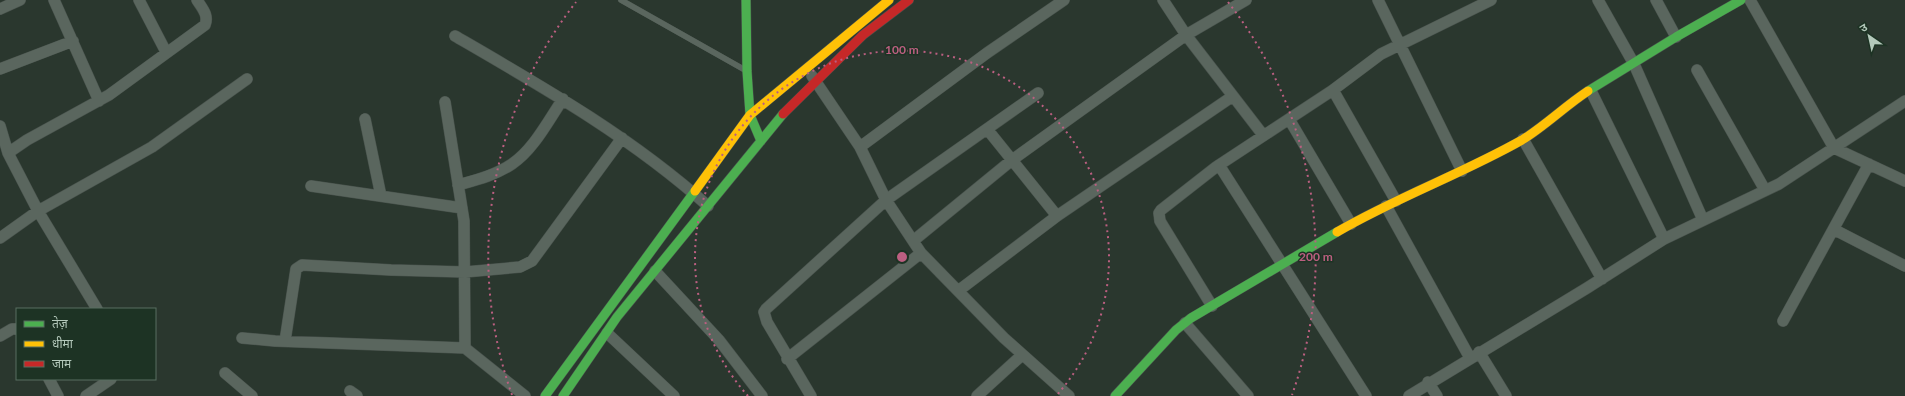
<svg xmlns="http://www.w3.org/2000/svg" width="1905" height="396" font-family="Lato,'Noto Sans Devanagari',sans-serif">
<rect width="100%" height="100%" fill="#2a372e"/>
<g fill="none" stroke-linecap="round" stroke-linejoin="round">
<defs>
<path id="lane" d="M621 0 745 70"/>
<path id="street" d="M54 0 99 101
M139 0 166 52
M1163 0 1186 35 1263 135
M1378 0 1462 171
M1598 0 1634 64 1703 220
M1656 0 1676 37
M1750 0 1834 148 1905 181
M0 9 20 0
M455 36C543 87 631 137 708 206
M0 69 73 41
M1697 70 1765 190
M812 76 860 147 886 200 921 253 1004 338 1069 396
M1333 90 1396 201
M1591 91 1664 239
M445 102 464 221 465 348
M365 119 381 196
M1289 119 1351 224
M0 126 8 153 38 211 97 309
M987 129 1057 216
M1523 139 1602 279
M860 147 987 53 1064 0
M8 153 27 140 109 95 205 25C209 15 202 8 197 0
M1219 165 1366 396
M458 185C476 180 496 175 512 164 534 149 548 121 563 99
M311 186 462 208
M1386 206 1470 358
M1835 230 1905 266
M0 238 38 211 152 147 247 79
M913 241 1012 160 1186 35 1246 0
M655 271 719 340 762 396
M958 291 1057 216 1233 96
M1212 306 1160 221 1159 213 1161 210 1216 167 1333 90 1381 54 1491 0
M1783 321 1869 164
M1185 323 1248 396
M607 333 674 396
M0 336 12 329H17
M242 338 275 341 465 348 525 396
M285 341 296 269 302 265 391 270 465 272 520 267 532 261 622 138
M1479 352 1506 396
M787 359 921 253
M225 373 252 396
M49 379 58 396
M1428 382 1437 396
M350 391 357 396
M86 396 111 379
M811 396 767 322 764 312 766 309 886 200 1038 93
M977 396 1022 355
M1409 396 1587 288 1664 239 1779 184 1905 101"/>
<path id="fast" d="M746 0 747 71 750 115 761 141
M1588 91 1676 37 1741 0
M545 396 695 191
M563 396 617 317 783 114
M1115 396 1176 330 1191 318 1337 232"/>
<path id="slow" d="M695 191 750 115 889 0
M1337 232C1397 197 1462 174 1522 140 1545 126 1565 106 1588 91"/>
<path id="jam" d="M783 114 863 35 909 0"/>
</defs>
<!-- lane casing -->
<use href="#lane" stroke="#48524c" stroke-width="6"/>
<!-- street casing -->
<use href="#street" stroke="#48524c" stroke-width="12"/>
<!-- fast casing -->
<use href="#fast" stroke="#48524c" stroke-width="10"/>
<!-- slow casing -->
<use href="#slow" stroke="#48524c" stroke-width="10"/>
<!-- jam casing -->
<use href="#jam" stroke="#48524c" stroke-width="10"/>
<!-- lane -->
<use href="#lane" stroke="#5a665e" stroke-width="5.5"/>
<!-- street -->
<use href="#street" stroke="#5a665e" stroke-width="11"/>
<!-- fast -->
<use href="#fast" stroke="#4caf50" stroke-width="9"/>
<!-- slow -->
<use href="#slow" stroke="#ffc107" stroke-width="9"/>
<!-- jam -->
<use href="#jam" stroke="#c62828" stroke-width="9"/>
</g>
<!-- distance rings -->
<g fill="none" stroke="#bc5f81" stroke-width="2" stroke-dasharray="2 4">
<path d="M748 396A207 207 0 1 1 1056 396"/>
<path d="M512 395A414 414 0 0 1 576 2M1228 2A414 414 0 0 1 1292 395"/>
</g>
<circle cx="902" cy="257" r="6" fill="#bc5f81" stroke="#1d3324" stroke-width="2"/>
<g font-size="12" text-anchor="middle" font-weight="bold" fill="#bc5f81" stroke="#1d3324" stroke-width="3" stroke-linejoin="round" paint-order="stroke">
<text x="902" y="54">100 m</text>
<text x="1316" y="261">200 m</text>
</g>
<!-- legend -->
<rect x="16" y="308" width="140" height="72" fill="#1d3324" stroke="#596f60"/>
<rect x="24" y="321" width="20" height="6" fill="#4caf50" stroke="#596f60"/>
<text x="52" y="328" font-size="12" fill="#b4c9bb">तेज़</text>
<rect x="24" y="341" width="20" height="6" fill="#ffc107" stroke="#596f60"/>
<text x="52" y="348" font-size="12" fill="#b4c9bb">धीमा</text>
<rect x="24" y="361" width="20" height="6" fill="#c62828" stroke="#596f60"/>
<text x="52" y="368" font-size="12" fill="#b4c9bb">जाम</text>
<!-- north arrow -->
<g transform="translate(1869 36) rotate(326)" stroke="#1d3324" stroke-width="3" paint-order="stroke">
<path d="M0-3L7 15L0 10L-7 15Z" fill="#b4c9bb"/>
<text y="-6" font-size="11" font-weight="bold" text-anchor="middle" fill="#b4c9bb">उ</text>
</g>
</svg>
